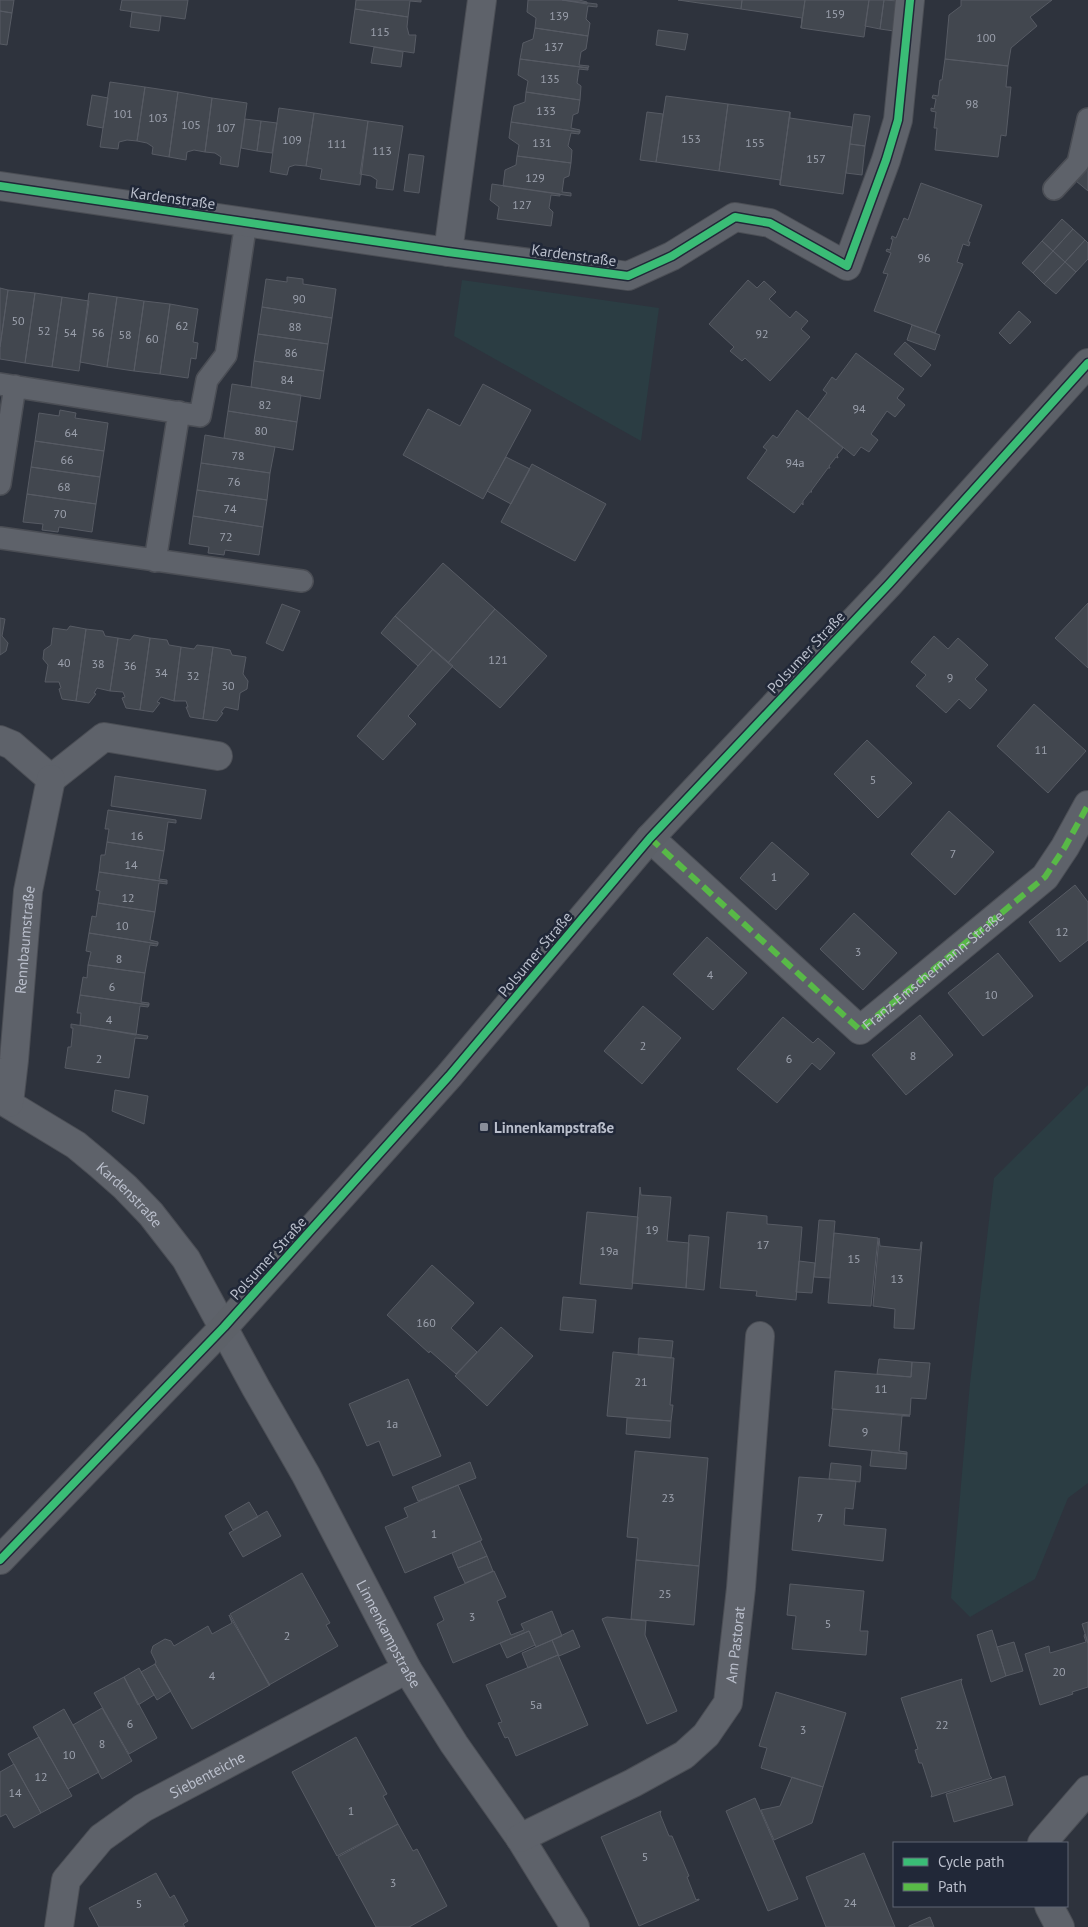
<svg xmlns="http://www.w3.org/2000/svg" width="1088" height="1927" font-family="'PT Sans',sans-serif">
<rect width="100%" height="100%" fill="#2e333d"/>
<!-- green -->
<path fill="#2b3d43" d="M462 280 659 308 641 441 454 336Z
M1088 1085V1483L1068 1498 1035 1579 970 1617 951 1598 970 1383 994 1178Z"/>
<!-- building -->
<path fill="#42474f" stroke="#575b64" d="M0 0H14L12 13 0 11Z
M122 0H188L185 19 120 10Z
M356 0H421V2L410 1 408 17 355 9Z
M528 0H562L597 4V7L588 6 586 19 590 23 588 36 535 28 536 18 527 12Z
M562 0H579L587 2V4Z
M678 0H742L741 9Z
M742 0H805L801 28 802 18 741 9Z
M805 0H869L864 37 801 28Z
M869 0H884L880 29 865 26Z
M884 0 898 1 894 31 880 29Z
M961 0H1052L1030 17 1037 26 1011 48 1008 66 945 59 949 15 961 6Z
M355 9 408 17 407 27 409 35H416L414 53 350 43Z
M0 11 12 13 7 45 0 44Z
M132 12 161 16 159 31 130 27Z
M535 28 588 36 586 49 581 52 579 65 589 66 588 68 520 59 523 43 533 39Z
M658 30 688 34 685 50 656 45Z
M374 47 403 52 401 67 371 63Z
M520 59 588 68V70L579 69 577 83 581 86 580 100 526 92 528 81 518 75Z
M945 59 1008 66 1006 87H1011L1006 136 1001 135 998 157 935 150 937 128H934L936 112 931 111V108L934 109 936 99 932 98 933 95 938 96 940 80H942Z
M110 82 145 87 137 141 127 140 119 142 118 149 100 147Z
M145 87 178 92 169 157 152 154 153 147 147 143 137 141Z
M178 92 212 98 205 152 194 150 187 152 186 160 169 157Z
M526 92 580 100 578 113 573 115 571 128 580 130V132L511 122 514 106 525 102Z
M92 95 108 98 103 128 87 125Z
M666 96 728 104 719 171 656 162Z
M212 98 247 103 238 167 220 164 221 157 215 153 205 152Z
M728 104 790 112 780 185V180L719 171Z
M279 108 314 113 306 166 295 165 289 167 287 175 270 172Z
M647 112 663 114 656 162 640 160Z
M790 112V118L852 127 843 194 780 185Z
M314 113 368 121 360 185 320 179 322 169 306 166Z
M854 114 870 116 865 146 850 144Z
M245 119 261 121 257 151 241 148Z
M261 121 277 123 272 153 257 151Z
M368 121 403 126 393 190 376 188 377 180 371 176 360 174Z
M511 122 580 132 579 134 571 133 568 146 572 150 571 163 517 156 519 145 509 138Z
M850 144 865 146 862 175 846 173Z
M409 154 424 156 419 193 404 191Z
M517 156 571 163 569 176 564 178 562 192 571 193V196L503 186 505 170 516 165Z
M1088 168V191L1076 181Z
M921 183 982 205 968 242H970L969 246 963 244 957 262 963 264 935 333 874 311 888 274 883 273 891 253 886 251 887 249 890 250 893 239H891L892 236 896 238 904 218 908 220Z
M492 184 560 194V196L551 195 549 208 553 212 551 226 497 219 499 207 490 200Z
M1062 219 1073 229 1053 251 1042 241Z
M1073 229 1085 240 1065 262 1053 251Z
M1085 240 1088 243V259L1076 272 1065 262Z
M1042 241 1053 251 1033 273 1022 263Z
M1053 251 1065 262 1044 284 1033 273Z
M1065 262 1076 272 1056 294 1044 284Z
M287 277 303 279V284L336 289 332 318 262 307 266 279 287 282Z
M748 280 757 288 764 281 776 292 769 299 790 318 796 311 808 321 801 329 810 337 770 381 745 358 742 361 730 351 734 347 709 324Z
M0 288 8 290 0 347Z
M8 290 35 293 25 363 0 359V347Z
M35 293 62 297 52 367 25 363Z
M89 293 117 297 107 367 80 362Z
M62 297 89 301 79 371 52 367Z
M117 297 144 301 134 371 107 367Z
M144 301 170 304 160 374 134 371Z
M170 304 198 309 193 342 198 343 196 359 191 358 188 378 160 374Z
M262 307 332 318 328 344 258 334Z
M1019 311 1031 322 1010 344 999 333Z
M912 325 940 335 935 350 907 340Z
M258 334 328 344 324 371 254 361Z
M905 342 931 365 921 377 894 354Z
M856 353 904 389 897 398 905 405 895 417 887 411 871 434 878 440 869 452 861 447 854 456 808 419 827 393 823 390 832 377 836 380Z
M254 361 324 371 320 399 251 387Z
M232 384 301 395 297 422 228 411Z
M483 384 531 410 483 499 403 455 428 409 460 426Z
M60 410 76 413 75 418 108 423 104 451 35 441 39 413 59 416Z
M797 410 843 448 837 455 838 458 836 457 829 466 830 468H828L811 491 812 492H810L803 501V505L802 503 794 513 747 478 767 450 763 447 773 435 777 438Z
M228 411 297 422 293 450 224 438Z
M205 435 275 447 270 473 201 463Z
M35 441 104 451 100 477 31 467Z
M506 457 530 469 511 504 487 491Z
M201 463 270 473 267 500 197 490Z
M532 464 606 504 575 561 501 522Z
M31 467 100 477 96 504 27 494Z
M197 490 267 500 263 527 193 516Z
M27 494 96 504 92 532 59 527 58 532 42 530 43 524 23 522Z
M193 516 263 527 259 555 225 550 224 555 208 553 209 547 189 544Z
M443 563 495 609 448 663 395 616Z
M1088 603V668L1055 638Z
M282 604 300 611 283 651 266 643Z
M495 609 547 656 500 708 448 663Z
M395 616 433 649 418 666 381 633Z
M0 618 5 619 2 636 8 643 6 651 0 655Z
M70 626 86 629 76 701 62 699 59 689 61 688 59 682H45L48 665 43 659 44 650 51 645 53 628 67 630Z
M86 629 103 631 105 636 118 638 110 691 97 688 94 693 96 694 89 703 76 701Z
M134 635 150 638 140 710 126 708 122 698 125 697 123 692 110 691 118 638 130 640Z
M934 636 948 649 958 638 988 665 975 679 987 690 970 709 959 699 946 713 916 686 926 675 911 662Z
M150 638 167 640 169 645 181 647 174 701 161 697 157 702 160 703 153 712 140 710Z
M197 645 213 647 203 719 190 717 186 707H188L186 701H174L181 647 194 649Z
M213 647 230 650 232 655 246 657 243 674 248 681 247 689 240 693 238 710 225 707 221 712 223 713 217 721 203 719Z
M433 649 453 666 408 716 416 724 383 760 357 736Z
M1034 704 1086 751 1048 793 997 746Z
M867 740 912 783 878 818 834 774Z
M115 776 206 790 201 819 111 806Z
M108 810 176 820V823L168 822 164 851 107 842 109 829H105Z
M949 811 994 852 955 895 911 854Z
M107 842 164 851 159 879 167 880V882L99 872 101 855H105Z
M772 842 809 874 776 910 740 878Z
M99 872 167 882V884L159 883 155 912 98 903 100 891 96 890Z
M1075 885 1088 902V940L1060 962 1029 922Z
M98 903 155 912 150 940 158 942V944L89 933 92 916 96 917Z
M854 913 897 953 863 990 820 949Z
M89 933 158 944 157 946 150 945 145 973 88 965 91 952 86 951Z
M707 937 747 973 713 1010 673 974Z
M998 953 1033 996 983 1036 948 993Z
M88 965 145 973 141 1002 149 1003V1005L80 995 83 977 87 978Z
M80 995 149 1005 148 1007 140 1006 136 1035 80 1025 81 1013H77Z
M643 1006 681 1038 642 1084 604 1051Z
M920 1015 953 1055 906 1095 872 1055Z
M783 1017 813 1043 818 1038 835 1053 820 1070 812 1063 777 1103 737 1069Z
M71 1024 148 1036 147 1039 135 1038 129 1078 65 1068 68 1047H71L73 1028H71Z
M115 1090 148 1096 144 1124 112 1111Z
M640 1187 641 1195 671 1197 667 1241 689 1243 686 1288 632 1283Z
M587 1212 638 1217 632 1289 580 1284Z
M727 1212 767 1216V1224L802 1227 796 1300 756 1296 757 1291 720 1288Z
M819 1220 835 1221 830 1278 814 1277Z
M834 1233 878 1238 871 1306 828 1303Z
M689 1235 709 1237 704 1290 686 1288Z
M879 1238 880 1246 920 1250 921 1242H922L914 1329 894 1328 895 1309 873 1306Z
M799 1261 815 1263 812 1293 796 1292Z
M432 1265 474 1303 451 1328 477 1352 456 1374 430 1351 429 1353 387 1315Z
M563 1297 596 1300 593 1333 560 1330Z
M501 1327 533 1356 487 1406 455 1376Z
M639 1338 673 1341 671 1358 638 1355Z
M613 1352 674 1358 670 1405H673L671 1421 607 1416Z
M879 1359 912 1362 911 1377 877 1374Z
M912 1362 930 1363 926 1399 911 1398 910 1415 832 1409 835 1371 911 1377Z
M408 1379 441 1456 393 1476 379 1441 367 1446 349 1404Z
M833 1409 910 1416H902L899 1451 907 1452V1454L829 1446Z
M627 1418 671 1421 670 1438 626 1434Z
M872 1450 907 1454 906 1469 870 1466Z
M635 1451 708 1458 699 1566 636 1560 638 1538 627 1537Z
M470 1462 476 1478 418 1501 412 1487Z
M831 1463 861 1466 860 1482 829 1479Z
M799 1477 856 1481 853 1509 845 1508 844 1525 886 1529 883 1561 792 1550Z
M458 1485 482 1540 405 1573 385 1527 408 1517 404 1508Z
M249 1502 258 1517 233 1530 225 1516Z
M267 1511 281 1536 243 1557 229 1533Z
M480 1541 487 1556 458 1568 452 1553Z
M487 1556 493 1571 465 1583 458 1568Z
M636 1560 699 1566 694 1625 631 1619Z
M494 1571 506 1597 497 1601 511 1635 524 1630 521 1624 552 1611 562 1636 536 1647 529 1631 453 1663 437 1624 444 1620 434 1597Z
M302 1573 330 1623 326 1625 338 1646 269 1685 230 1614Z
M790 1584 864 1591 860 1631H868L866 1655 792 1649 796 1616 787 1615Z
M229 1615 270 1685 192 1729 155 1664 156 1662 151 1652 153 1646 165 1639 171 1641 174 1646 208 1626 212 1634 232 1623Z
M607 1617 646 1621 645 1635 677 1711 647 1724 602 1619Z
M1088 1622V1643L1082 1624Z
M573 1630 580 1647 559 1656 552 1640Z
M992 1630 1006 1676 991 1682 977 1635Z
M529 1631 535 1645 507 1658 500 1643Z
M1085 1634 1088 1644V1687L1072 1692 1073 1694 1040 1705 1025 1654 1049 1646 1050 1653 1086 1642 1084 1636Z
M552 1640 558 1655 528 1668 522 1653Z
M1014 1642 1023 1671 1006 1676 997 1647Z
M558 1655 588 1725 516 1756 508 1737 505 1738 498 1723 502 1722 486 1685Z
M155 1664 171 1691 157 1700 141 1672Z
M139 1668 154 1695 138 1705 124 1677Z
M124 1677 157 1738 129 1754 94 1693Z
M962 1679 961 1682 990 1776 992 1778 931 1797 932 1794 922 1763H919L915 1750 918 1749 901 1698Z
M776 1692 846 1713 823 1787 761 1768 767 1748 759 1746Z
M102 1708 132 1761 102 1779 73 1725Z
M64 1709 99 1772 68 1789 33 1727Z
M39 1737 72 1796 41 1813 8 1754Z
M356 1737 387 1794 383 1796 398 1824 337 1856 292 1772Z
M14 1764 41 1813 14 1828 6 1814 0 1817V1772Z
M1005 1776 1013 1805 954 1822 946 1794Z
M792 1777 823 1787 812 1823 774 1840 761 1810 780 1806Z
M755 1798 798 1899 768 1911 726 1811Z
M661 1811 660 1814 669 1836H672L689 1876 687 1877 696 1900 699 1899V1900L639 1926 601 1837Z
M398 1824 413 1851 417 1849 447 1906 409 1927H376L338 1857Z
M864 1853 895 1927H826L806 1877Z
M156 1873 170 1898 174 1895 188 1921 183 1924 185 1927H99L89 1908Z
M930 1917 934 1927H909V1926Z"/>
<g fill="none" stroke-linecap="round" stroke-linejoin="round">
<defs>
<path id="lane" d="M1054 189 1078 163 1088 119
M0 384 200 416 207 380 226 355 246 222
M0 484 15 386
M0 538 302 581
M155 561 179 412"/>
<g id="street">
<path d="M0 186 448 252 628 276 672 256 735 217 770 223 847 266 886 160 898 120 910 0"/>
<path d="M448 252 482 0"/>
<path d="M0 740 12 745 51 779 104 737 218 756"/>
<path id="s1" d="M650 838 860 1030 1045 877 1065 847 1088 805"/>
<path id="s2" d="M0 1099 76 1145 100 1165 125 1187 151 1214 186 1259 256 1388 306 1475 407 1669 454 1744 520 1838 575 1927"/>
<path id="s3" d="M9 1103 14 1060 28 891 51 779"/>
<path id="s4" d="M520 1838 633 1783 684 1755 706 1735 728 1703 741 1588 760 1336"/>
<path d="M1042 1843 1088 1790"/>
<path d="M1049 1906 1060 1927"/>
<path id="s5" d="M59 1927 66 1880 101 1838 143 1808 407 1669"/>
</g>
<path id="secondary" d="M0 1560 224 1327 449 1076 650 838 889 584 1088 363"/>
</defs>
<!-- lane casing -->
<use href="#lane" stroke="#4b4e55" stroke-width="24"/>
<!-- street casing -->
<use href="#street" stroke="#4b4e55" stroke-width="30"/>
<!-- secondary casing -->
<use href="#secondary" stroke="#4b4e55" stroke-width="30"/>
<!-- lane -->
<use href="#lane" stroke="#5e626a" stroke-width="21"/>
<!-- street -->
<use href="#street" stroke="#5e626a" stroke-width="28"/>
<!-- secondary -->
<use href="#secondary" stroke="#5d6168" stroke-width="28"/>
<!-- quiet -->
<path stroke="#58b947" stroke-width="6" stroke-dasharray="12 6" stroke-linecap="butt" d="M650 838 860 1030 1045 877 1065 847 1088 805"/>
<defs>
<path id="cycleway" d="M0 186 448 252 628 276 672 256 735 217 770 223 847 266 886 160 898 120 910 0
M0 1560 224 1327 449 1076 650 838 889 584 1088 363"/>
</defs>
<!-- cycleway casing -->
<use href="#cycleway" stroke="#212838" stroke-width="11"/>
<!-- cycleway -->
<use href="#cycleway" stroke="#3abd76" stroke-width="8"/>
</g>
<!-- markers -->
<rect fill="#898e9a" stroke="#212838" stroke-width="2" x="479" y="1122" width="10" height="10" rx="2.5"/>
<g text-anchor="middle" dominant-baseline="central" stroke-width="5" stroke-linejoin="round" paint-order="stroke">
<!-- number labels -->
<g font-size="12" fill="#9ca1ad">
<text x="835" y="13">159</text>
<text x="559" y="15">139</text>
<text x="380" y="31">115</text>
<text x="986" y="37">100</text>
<text x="554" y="46">137</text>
<text x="550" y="78">135</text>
<text x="972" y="103">98</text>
<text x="546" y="110">133</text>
<text x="123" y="113">101</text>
<text x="158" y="117">103</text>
<text x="191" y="124">105</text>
<text x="226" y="127">107</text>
<text x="691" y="138">153</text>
<text x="292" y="139">109</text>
<text x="542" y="142">131</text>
<text x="755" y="142">155</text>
<text x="337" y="143">111</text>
<text x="382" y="150">113</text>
<text x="816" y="158">157</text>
<text x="535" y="177">129</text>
<text x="522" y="204">127</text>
<text x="924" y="257">96</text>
<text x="299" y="298">90</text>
<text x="18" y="320">50</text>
<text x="182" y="325">62</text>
<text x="295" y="326">88</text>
<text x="44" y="330">52</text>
<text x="70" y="332">54</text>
<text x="98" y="332">56</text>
<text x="762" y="333">92</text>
<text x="125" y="334">58</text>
<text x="152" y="338">60</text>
<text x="291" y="352">86</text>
<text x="287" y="379">84</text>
<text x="265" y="404">82</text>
<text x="859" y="408">94</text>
<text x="261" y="430">80</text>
<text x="71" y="432">64</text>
<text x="238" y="455">78</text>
<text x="67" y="459">66</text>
<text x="795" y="462">94a</text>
<text x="234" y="481">76</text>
<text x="64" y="486">68</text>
<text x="230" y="508">74</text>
<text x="60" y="513">70</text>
<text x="226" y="536">72</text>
<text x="498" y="659">121</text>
<text x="64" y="662">40</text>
<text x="98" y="663">38</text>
<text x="130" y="665">36</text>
<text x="161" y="672">34</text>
<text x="193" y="675">32</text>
<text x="950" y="677">9</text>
<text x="228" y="685">30</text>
<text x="1041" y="749">11</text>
<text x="873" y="779">5</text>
<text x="137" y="835">16</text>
<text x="953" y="853">7</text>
<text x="131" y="864">14</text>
<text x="774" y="876">1</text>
<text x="128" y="897">12</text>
<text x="122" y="925">10</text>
<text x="1062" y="931">12</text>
<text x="858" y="951">3</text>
<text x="119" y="958">8</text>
<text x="710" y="974">4</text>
<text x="112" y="986">6</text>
<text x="991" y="994">10</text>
<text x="109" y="1019">4</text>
<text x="643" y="1045">2</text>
<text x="913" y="1055">8</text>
<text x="99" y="1058">2</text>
<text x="789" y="1058">6</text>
<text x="652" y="1229">19</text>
<text x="763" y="1244">17</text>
<text x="609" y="1250">19a</text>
<text x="854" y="1258">15</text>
<text x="897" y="1278">13</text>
<text x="426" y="1322">160</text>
<text x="641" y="1381">21</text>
<text x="881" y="1388">11</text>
<text x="392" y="1423">1a</text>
<text x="865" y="1431">9</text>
<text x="668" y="1497">23</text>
<text x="820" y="1517">7</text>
<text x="434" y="1533">1</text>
<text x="665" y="1593">25</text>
<text x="472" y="1616">3</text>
<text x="828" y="1623">5</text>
<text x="287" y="1635">2</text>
<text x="1059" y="1671">20</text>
<text x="212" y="1675">4</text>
<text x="536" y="1704">5a</text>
<text x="130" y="1723">6</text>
<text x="942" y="1724">22</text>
<text x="803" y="1729">3</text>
<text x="102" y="1743">8</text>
<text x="69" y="1754">10</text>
<text x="41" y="1776">12</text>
<text x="15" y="1792">14</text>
<text x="351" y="1810">1</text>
<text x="645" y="1856">5</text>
<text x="393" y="1882">3</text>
<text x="850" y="1902">24</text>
<text x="139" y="1903">5</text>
</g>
<!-- street labels -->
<g font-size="15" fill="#babfcc" stroke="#212838">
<text transform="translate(173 198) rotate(8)">Kardenstraße</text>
<text transform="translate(574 255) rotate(8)">Kardenstraße</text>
<text transform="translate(806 652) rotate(-47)">Polsumer Straße</text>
<text stroke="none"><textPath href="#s3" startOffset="164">Rennbaumstraße</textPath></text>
<text transform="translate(535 954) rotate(-50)">Polsumer Straße</text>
<text stroke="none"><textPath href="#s1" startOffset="379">Franz-Emschermann-Straße</textPath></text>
<text stroke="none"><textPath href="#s2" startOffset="162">Kardenstraße</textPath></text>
<text transform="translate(268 1258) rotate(-48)">Polsumer Straße</text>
<text stroke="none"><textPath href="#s2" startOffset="674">Linnenkampstraße</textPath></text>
<text stroke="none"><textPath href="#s4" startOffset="311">Am Pastorat</textPath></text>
<text stroke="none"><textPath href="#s5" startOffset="226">Siebenteiche</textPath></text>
</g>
<!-- poi labels -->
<g font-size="15" font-weight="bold" fill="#babfcc" stroke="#212838" text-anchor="start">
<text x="494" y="1127">Linnenkampstraße</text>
</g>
</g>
<!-- legend -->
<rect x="893" y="1842" width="175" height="65" fill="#212838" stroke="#5e6473"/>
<rect x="903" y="1858" width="25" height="8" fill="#3abd76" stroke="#5e6473"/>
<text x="938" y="1867" font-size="15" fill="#babfcc">Cycle path</text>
<rect x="903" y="1883" width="25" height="8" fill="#58b947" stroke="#5e6473"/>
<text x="938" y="1892" font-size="15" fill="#babfcc">Path</text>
</svg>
